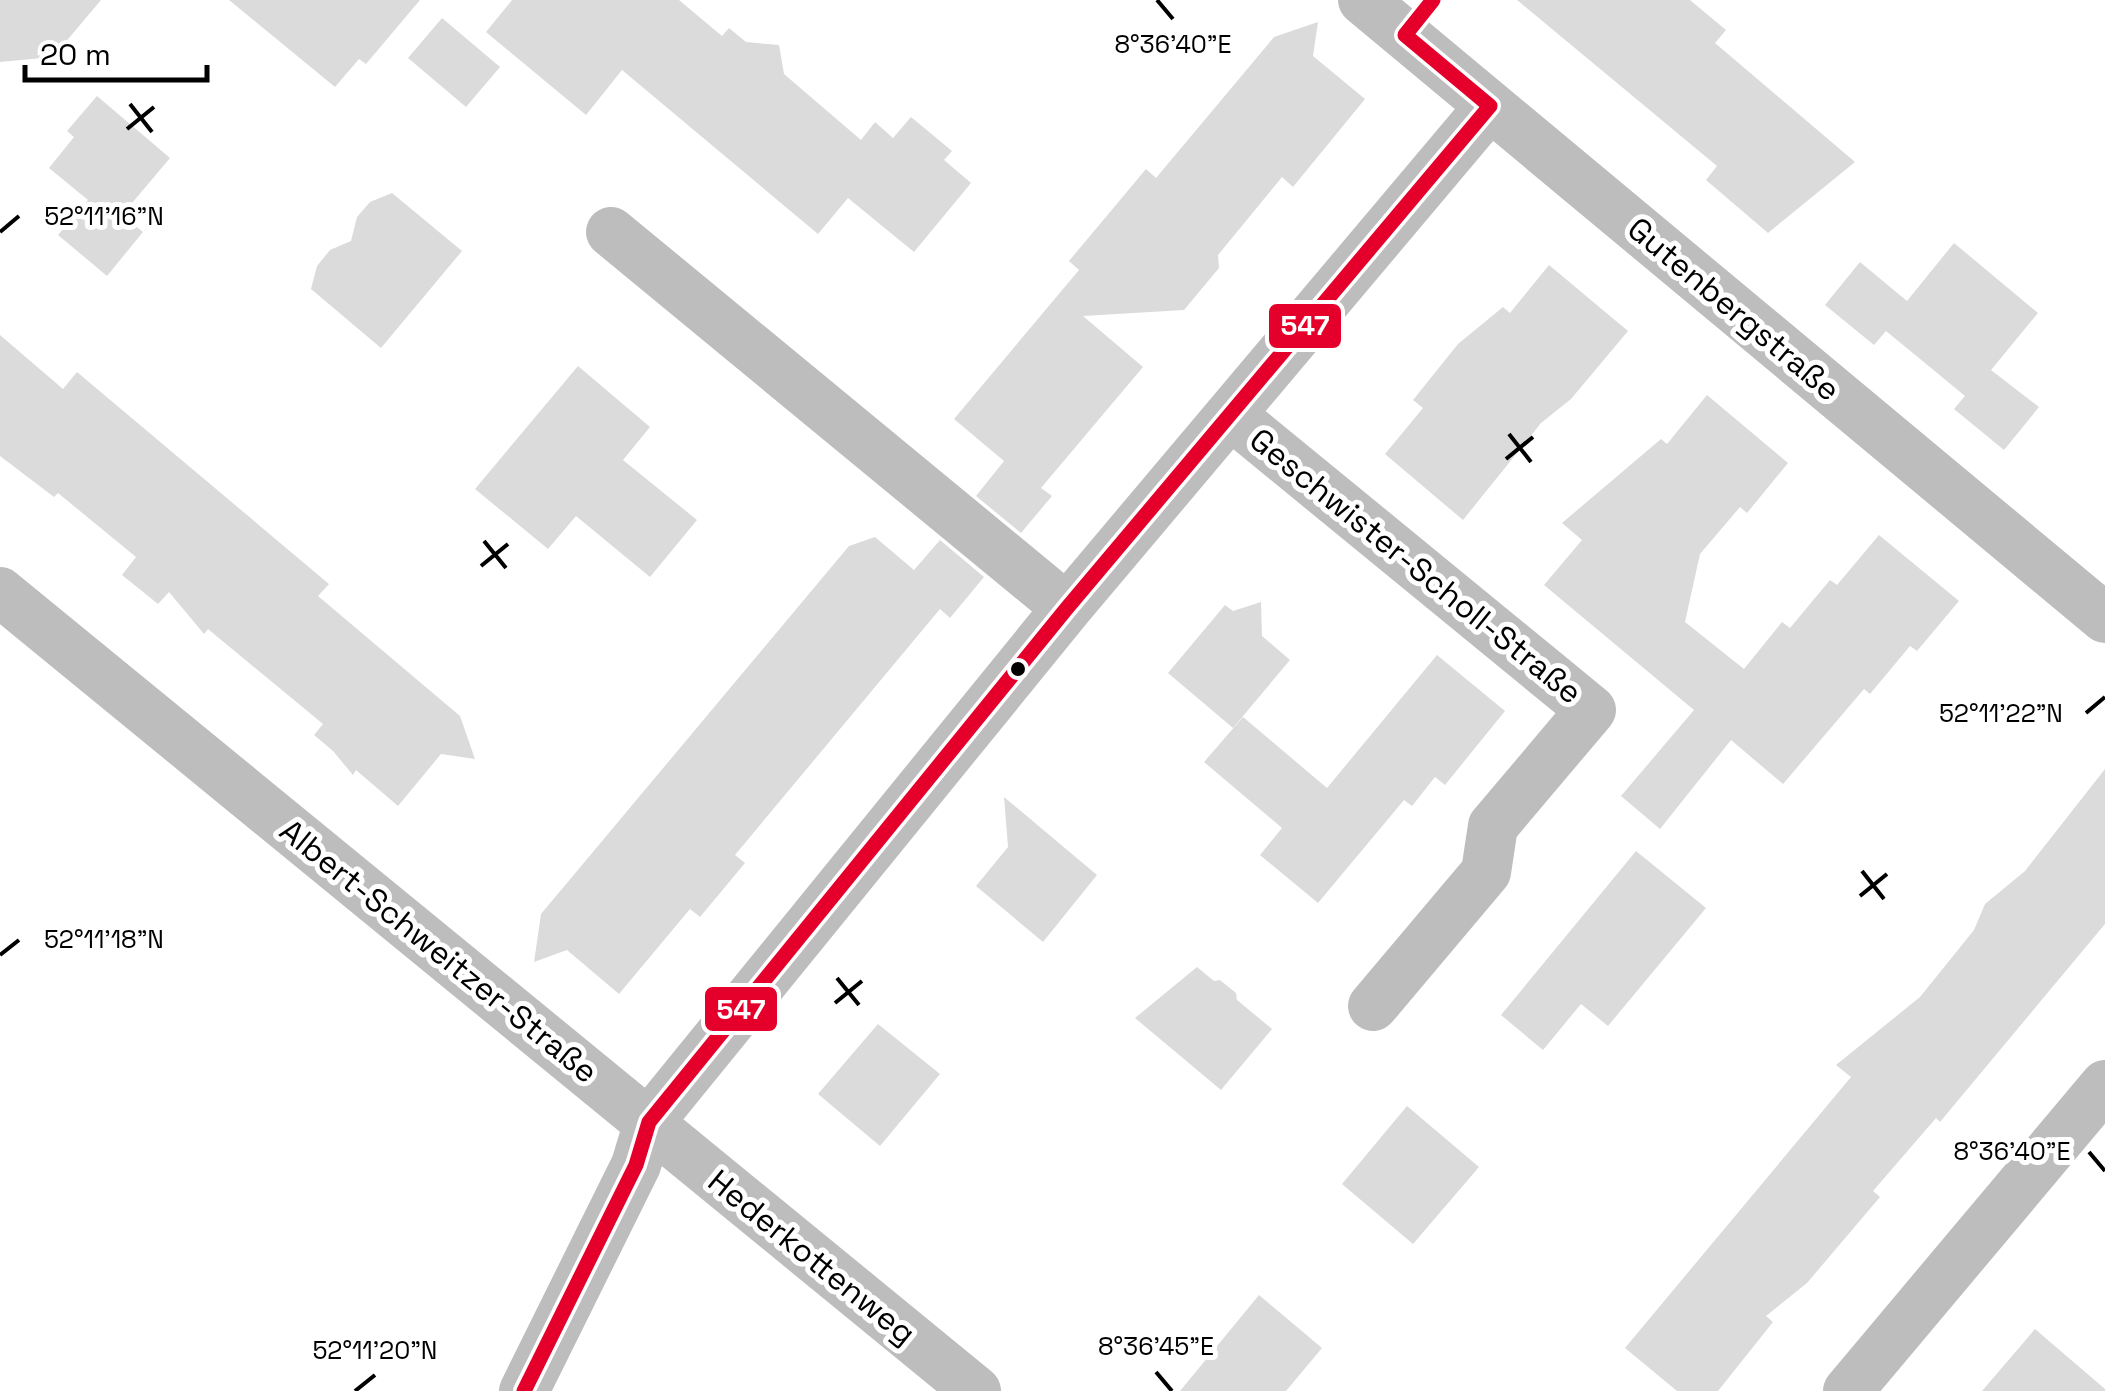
<svg xmlns="http://www.w3.org/2000/svg" width="2105" height="1391" font-family="'Space Grotesk',sans-serif">
<rect width="100%" height="100%" fill="#fff"/>
<!-- building -->
<path fill="#dbdbdb" d="M0 0H101L53 57 0 62Z
M229 0H420L366 64 359 59 335 87Z
M512 0H679L722 36 729 28 746 42 779 45 784 74 861 140 875 122 893 138 911 117 952 151 944 160 971 183 914 252 848 198 818 234 622 70 586 115 486 32Z
M1517 0H1690L1726 30 1715 43 1855 162 1768 233 1706 180 1717 166Z
M442 18 500 67 466 107 408 58Z
M1318 22 1313 56 1365 99 1293 187 1282 177 1218 255 1219 268 1184 310 1083 316 1143 367 1041 488 1052 496 1021 533 976 496 1004 461 954 419 1079 270 1069 261 1146 169 1156 178 1274 37Z
M97 96 170 158 122 215 143 232 107 276 58 235 88 200 49 168 74 137 67 131Z
M392 193 462 251 381 348 311 289 317 266 330 250 351 241 357 217 370 202Z
M1954 243 2038 313 1991 370 2039 407 2004 450 1954 409 1965 396 1925 363 1886 331 1874 345 1825 305 1860 262 1907 301Z
M1549 265 1628 331 1571 399 1541 423 1463 520 1385 454 1423 408 1413 400 1458 344 1503 307 1510 313Z
M0 335 63 389 77 372 329 584 318 596 460 716 475 759 441 754 398 806 356 770 353 775 333 751 314 735 323 724 208 629 204 634 169 592 158 604 122 575 136 557 58 493 54 497 0 456Z
M578 366 650 427 623 460 697 520 650 577 576 516 548 549 475 489Z
M1707 395 1788 463 1747 513 1740 507 1700 554 1685 622 1744 669 1782 622 1790 628 1830 580 1837 585 1879 535 1959 601 1917 651 1910 646 1870 694 1864 689 1783 784 1731 740 1660 829 1621 796 1694 710 1544 585 1582 540 1562 523 1661 439 1667 444Z
M875 537 914 570 940 540 984 577 950 618 940 609 735 855 745 863 700 917 690 909 619 994 567 950 534 962 541 914 849 546Z
M1261 602 1262 636 1290 660 1233 728 1168 673 1225 605 1233 611Z
M1437 655 1505 711 1445 785 1435 777 1412 806 1404 800 1318 903 1260 855 1282 828 1204 762 1243 717 1327 788Z
M2105 769V924L1940 1122 1936 1118 1873 1191 1880 1197 1807 1283 1766 1316 1773 1322 1718 1391H1677L1625 1348 1851 1077 1836 1065 1920 997 1974 930 1985 904 2025 871Z
M1004 797 1097 875 1043 942 976 886 1008 847Z
M1636 851 1706 908 1608 1026 1581 1004 1543 1050 1501 1015Z
M1197 967 1214 981 1220 980 1236 993 1237 1000 1272 1029 1221 1090 1135 1018Z
M878 1024 940 1074 880 1146 818 1094Z
M1407 1106 1479 1167 1413 1244 1342 1184Z
M1259 1295 1322 1348 1286 1391H1180Z
M2035 1329 2105 1389V1391H1982Z"/>
<g fill="none" stroke-linecap="round" stroke-linejoin="round">
<!-- street -->
<path stroke="#bdbdbd" stroke-width="50" d="M1363 0 2105 618
M611 232 1067 608
M1231 415 1591 710 1493 826 1486 872 1373 1006
M0 592 976 1391
M524 1391 636 1165 649 1122 1067 608 1490 106
M1848 1391 2105 1085"/>
<defs>
<path id="bus-1" d="M524 1391 636 1165 649 1122 1067 608 1490 106 1405 35 1433 0"/>
</defs>
<!-- bus-1 casing -->
<use href="#bus-1" stroke="#fff" stroke-width="22"/>
<!-- bus-1 -->
<use href="#bus-1" stroke="#e4002b" stroke-width="15"/>
</g>
<!-- ticks -->
<path fill="none" stroke="#000" stroke-width="4" d="M1157 0 1173 19M130 104 152 132M127 129 154 107M0 232 19 216M1509 434 1531 462M1506 459 1533 437M484 541 506 568M481 566 508 544M2086 713 2105 697M1862 871 1884 899M1860 896 1887 874M0 955 19 940M837 978 859 1005M835 1003 862 981M2089 1152 2105 1171M1156 1372 1172 1391M355 1391 375 1375"/>
<!-- markers -->
<circle fill="#000" stroke="#fff" stroke-width="4" cx="1018" cy="669" r="9"/>
<g text-anchor="middle" dominant-baseline="central" stroke-width="10" stroke-linejoin="round" paint-order="stroke">
<!-- street labels -->
<g font-size="32" fill="#000" stroke="#fff">
<text transform="translate(1734 309) rotate(40)">Gutenbergstraße</text>
<text transform="translate(1416 566) rotate(39)">Geschwister-Scholl-Straße</text>
<text transform="translate(439 951) rotate(39)">Albert-Schweitzer-Straße</text>
<text transform="translate(812 1257) rotate(39)">Hederkottenweg</text>
</g>
</g>
<g font-size="25" text-anchor="middle" fill="#000" stroke="#fff" stroke-width="10" stroke-linejoin="round" paint-order="stroke">
<text x="1173" y="53">8°36'40"E</text>
<text x="104" y="225">52°11'16"N</text>
<text x="2001" y="722">52°11'22"N</text>
<text x="104" y="948">52°11'18"N</text>
<text x="2012" y="1160">8°36'40"E</text>
<text x="1156" y="1355">8°36'45"E</text>
<text x="375" y="1359">52°11'20"N</text>
</g>
<g stroke="#fff" stroke-width="4">
<rect x="1267" y="302" width="76" height="48" rx="10" fill="#e4002b"/>
<rect x="703" y="985" width="76" height="48" rx="10" fill="#e4002b"/>
</g>
<g font-size="28" text-anchor="middle" font-weight="bold" fill="#fff">
<text x="1305" y="335">547</text>
<text x="741" y="1019">547</text>
</g>
<!-- scale -->
<path d="M25 65v15h182v-15" fill="none" stroke="#000000" stroke-width="5"/>
<text x="40" y="65" font-size="30" fill="#000000" stroke="#ffffff" stroke-width="8" paint-order="stroke">20 m</text>
</svg>
